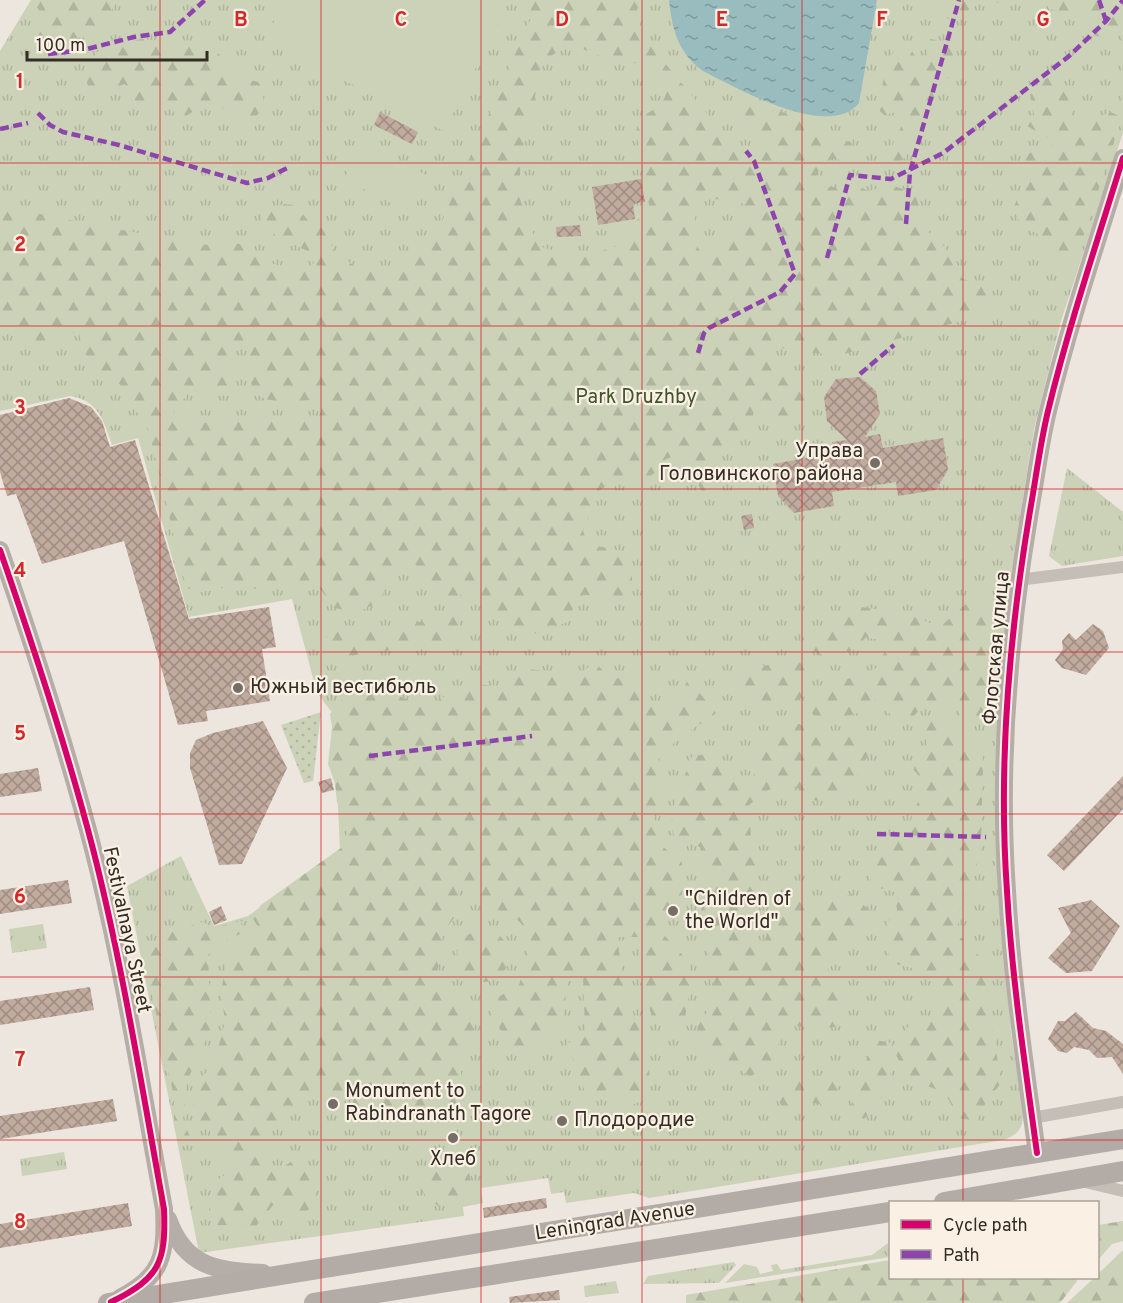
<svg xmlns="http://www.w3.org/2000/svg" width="1123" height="1303" font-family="Overpass,sans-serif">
<defs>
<pattern id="grass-tufts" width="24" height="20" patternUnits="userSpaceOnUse" patternTransform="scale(1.5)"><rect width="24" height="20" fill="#cbd2b7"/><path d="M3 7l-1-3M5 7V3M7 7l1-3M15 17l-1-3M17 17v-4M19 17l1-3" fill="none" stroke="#afb49d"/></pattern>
<pattern id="forest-firs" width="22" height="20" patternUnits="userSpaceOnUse" patternTransform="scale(1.5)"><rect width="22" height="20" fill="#cbd2b7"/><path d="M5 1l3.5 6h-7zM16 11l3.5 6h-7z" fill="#afb49d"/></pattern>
<pattern id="garden-dots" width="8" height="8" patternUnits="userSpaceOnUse" patternTransform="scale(1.5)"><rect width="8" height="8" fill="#cbd2b7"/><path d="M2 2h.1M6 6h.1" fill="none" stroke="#afb49d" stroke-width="1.8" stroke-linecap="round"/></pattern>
<pattern id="water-ripples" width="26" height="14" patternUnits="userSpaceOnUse" patternTransform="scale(1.5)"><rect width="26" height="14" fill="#99bcbe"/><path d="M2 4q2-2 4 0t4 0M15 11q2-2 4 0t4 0" fill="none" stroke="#7e999a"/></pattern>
<pattern id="building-cross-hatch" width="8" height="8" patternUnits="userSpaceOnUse" patternTransform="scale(1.5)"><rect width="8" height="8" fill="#c1ab9e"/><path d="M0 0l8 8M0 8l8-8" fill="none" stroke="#9e8b81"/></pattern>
</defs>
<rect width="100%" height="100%" fill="#ece6de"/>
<!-- grass -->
<path fill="url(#grass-tufts)" d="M31 0H1123V133L1061 321 1034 429 1010 579 999 700V887L1011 1032 1023 1111C1024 1128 1018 1135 1003 1140L649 1198 634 1193 566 1203 564 1192 551 1194 548 1178 481 1188 483 1203 463 1207 464 1216 199 1253 127 886 181 856 214 926 248 916 340 851 334 715 317 693 292 599 189 617 138 438 112 445C104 421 98 400 70 396L0 411V51Z
M1067 468 1123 512V556L1062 566 1049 556Z
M43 924 47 948 12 953 9 929Z
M64 1152 67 1169 22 1176 20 1159Z
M888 1243 890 1257 725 1283 744 1264 757 1267 760 1274 773 1271 771 1265 777 1264 781 1270 872 1255Z
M734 1262 736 1265 719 1283 643 1284 648 1276Z
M616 1281 619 1293 585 1297 584 1286Z"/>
<!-- forest -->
<path fill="url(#forest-firs)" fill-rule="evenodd" d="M35 0H118L94 37 75 38 64 46 51 43 40 60 35 56 33 31 44 16 35 5Z
M527 0H648L637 9 640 33 738 151 746 154 756 146V134L740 115 741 104 751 98 851 143 857 154 855 161 832 159 820 165 816 177 824 187H836L846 179 868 191 891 185 915 193 926 230 944 246 963 279 986 287 993 299 988 310 975 317 837 356 774 347 773 360 808 396 811 408 803 418 790 424 779 420 768 399 756 400 751 426 720 447 713 485 703 494 686 460 674 456 662 461C653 483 640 479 620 476L599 491 583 530 587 544 622 551C631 570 637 579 627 598 607 603 596 591 577 597L568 622 531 635 507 629 474 588 450 600 438 599 429 592 422 567 398 560 388 569 382 601 358 612 334 608 319 587 307 589 284 580 247 591 221 588 197 593 186 587 149 431 115 377 91 369 79 334 67 331 48 348 36 349 0 322V202L9 208 199 245 236 243 249 247 270 263 306 272 314 263 309 252 264 229 261 217 282 204 295 205 312 225 323 229 335 252 357 268 381 273 393 269 409 246 430 248 532 16ZM570 43 594 54 643 65 655 80 665 85C670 104 652 110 639 118L636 132 649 205 617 246 579 258 538 246 519 197 521 154 527 133 538 115 535 96 541 63ZM709 199 734 200 746 205C746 229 738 222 725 235 716 243 714 248 701 252 691 241 694 218 698 205ZM236 346 247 349C249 360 248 378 253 388 262 407 294 401 311 400L322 408 318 419 173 424 174 411 196 383 217 395 229 396 234 384 230 371Z
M938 0H1021C1007 7 993 0 978 2 967 4 969 19 959 20 951 21 942 16 936 13Z
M1043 0H1123V29L1113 28 1101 37 1088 34 1082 16 1050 9Z
M142 39 213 47 238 77 262 83 264 108 255 117 228 115 220 105 208 102 186 116 174 113 170 102 146 106 135 101V89L124 84C110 92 103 94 88 86L85 74 97 52C113 49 125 41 142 39Z
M930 39 947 42 960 61V69C953 74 943 80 938 88 926 112 943 113 913 131L906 156 897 165 891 163C887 145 901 133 905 116L903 111 884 115 879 110 885 68 896 47 909 46 919 63H925Z
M1055 75 1061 78 1067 89 1079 92 1082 98 1077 109 1071 111 1073 117 1091 121 1110 112 1122 117 1072 272 1048 258 1038 234 1021 226 1014 207 1026 176 1017 167 1027 152 1041 154 1055 142 1027 126 1034 115 1030 95 1043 80Z
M992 599 1002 662 979 724 960 716 955 701 927 702 910 720 892 717 879 697 858 713 826 722 805 709 829 686 879 667 888 642 866 637 855 650 818 655 802 636 862 607 910 615 940 627 966 604Z
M459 615C460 630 456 637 441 643L348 656H335L327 647V634L335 625 386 628Z
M595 662 611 680 639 673 652 706 676 705 688 679 716 713 678 739 658 760 667 776 654 812 657 842 682 862V894L657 928C696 969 695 961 685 1018L653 1020 640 978 639 937H617L625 990 648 1054 651 1097 632 1105 609 1089 587 1097 567 1044 585 1030 583 978 568 981 563 1016 542 1049 514 1055 486 1004 519 985C536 936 533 916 479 905L481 884 459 885 457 914 444 931 437 974 477 1016 471 1045 460 1066 467 1117 442 1126 413 1118 364 1134 353 1100 313 1093 302 1107 267 1135 264 1159 280 1169 295 1159 313 1168 316 1204 297 1218 274 1204 256 1226 217 1225 209 1210 212 1184 233 1169 210 1140V1128L194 1123 193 1087 214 1064 225 1022 221 990 230 948 249 949 258 927 252 917 261 905 345 845 350 807 337 803 335 783 328 764 332 727 330 714 345 696 369 683 427 708C454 689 468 680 502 687L528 669 578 675Z
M798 662 811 668 807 695 785 707 749 702 737 684 751 667Z
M924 720 952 726 966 741 982 748C984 767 982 784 982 803 981 826 983 846 976 868 968 895 957 903 958 934L987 964 989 1004 1001 1083 986 1102 977 1121 959 1118 944 1092 907 1079 894 1050 910 1023 929 1022 938 1000 939 981 920 970 892 963 881 931 897 910 895 892 871 886 868 854 894 842 911 820 925 783 913 769 927 747Z
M791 721 818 732 850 730 869 753 852 785 816 801 784 779 749 805 751 839 761 861 751 902 735 924 742 942 765 940 774 908 798 892 822 904 852 894 871 912 859 936 850 944 832 941 828 973 842 998 836 1027 811 1028 785 1024 774 1060 750 1077 742 1070 713 1064 694 1045 698 1026 715 1000 708 948 711 926 701 911 708 884 700 847 674 838 671 813 692 756 708 754 727 778H753L760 748Z
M242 921 240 934 219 944 208 955 211 1029 187 1081 183 1121 193 1143 181 1147 174 1126V1097L143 952 162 936 201 922 215 927Z
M457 956a26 26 0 1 1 52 0a26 26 0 1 1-52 0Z
M876 1040 891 1043 890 1087 864 1119 850 1112 856 1082Z
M832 1071 839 1091 829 1107 808 1101 786 1108 777 1101 798 1081Z
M454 1169H468L472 1186 462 1200 438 1206 422 1192 419 1179 430 1172Z
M1123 1221V1241L1112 1244 1098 1260V1225Z
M1123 1250V1303H1067L1094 1278H1098V1274Z
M890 1260V1278H1076L1077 1281 1060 1303H686V1295Z"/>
<!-- garden -->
<path fill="url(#garden-dots)" d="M321 712 313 781 304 783 281 725Z"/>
<!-- pitch -->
<path fill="#cbd2b7" d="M285 0H480L504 12 444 131 265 40Z
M362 142 430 177 411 213 344 179Z"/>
<!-- water -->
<path fill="url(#water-ripples)" d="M669 0H877L859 103C829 141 735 87 703 71 678 53 672 29 669 0Z"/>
<!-- building -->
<path fill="url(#building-cross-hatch)" d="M380 112 418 132 412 144 374 125Z
M641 179 645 202 633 204 635 219 598 225 592 187Z
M580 225 581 236 557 237 556 227Z
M860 377 876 391 880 414 865 437 880 434 883 448 943 438 948 470 936 490 898 496 896 482 832 492 834 506 794 513 778 496 773 464 834 453 832 442 847 440 827 421 824 397 836 379Z
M69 398 91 407 102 421 110 447 135 440 189 619 269 607 276 647 262 649 270 701 206 711 208 721 178 725 124 541 42 564 16 494 7 496 0 472V415Z
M752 514 754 528 744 530 741 516Z
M1093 624 1103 631 1109 648 1086 675 1062 668 1055 660 1063 649 1062 641 1069 633 1076 640Z
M263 721 287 768 242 864 219 865 190 768V753L196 740 213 733Z
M38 768 42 791 0 797V774Z
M1123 776V809L1064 871 1047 855Z
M331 778 334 790 322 793 318 782Z
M68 880 72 903 0 914V890Z
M1091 900 1120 926 1092 971 1066 973 1048 958 1071 933 1058 908Z
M221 906 227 920 214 925 209 912Z
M90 987 94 1010 0 1025V1001Z
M1076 1012 1093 1028 1106 1031 1123 1044V1074L1112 1057 1097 1058 1089 1050 1074 1047 1067 1053 1058 1051 1048 1039 1058 1021H1065Z
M113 1099 117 1121 0 1139V1116Z
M546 1198 547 1208 484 1218 483 1208Z
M128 1203 132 1226 0 1248V1224Z
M559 1290 560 1300 510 1303 509 1297Z"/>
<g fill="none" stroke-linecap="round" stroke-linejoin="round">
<!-- street -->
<path stroke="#c4beb7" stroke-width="12" d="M1018 580 1123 567
M1032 1118 1123 1102
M1085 1182 1123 1191"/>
<!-- secondary -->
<path stroke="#b5aea8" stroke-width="18" d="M0 550C34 648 67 748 93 849 123 967 142 1089 164 1209 166 1255 163 1276 120 1298
M1037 1153C1025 1065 1012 979 1007 891 998 764 1009 636 1030 511 1036 478 1040 444 1048 411 1069 325 1097 242 1123 158
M168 1219C185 1267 216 1271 263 1273"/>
<!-- primary -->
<path stroke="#b3aca6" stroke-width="20" d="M944 1202 1123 1171
M108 1303 1123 1139
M314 1303 890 1212"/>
<!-- quiet -->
<path stroke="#8e44ad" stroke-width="4.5" stroke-dasharray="9 4.5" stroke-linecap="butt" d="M1099 0 1106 21
M48 54 83 50 134 37 170 32 205 0
M38 113 50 125 63 132 119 145 247 183 268 178 289 167
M0 129 28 123
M906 224 910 172 959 0
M827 258 850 175 891 179 943 153 1068 57 1106 21 1123 0
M698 353 704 333 709 328 780 292 795 274 754 161 746 151
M860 374 894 345
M369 756 532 736
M877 834 986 837"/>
<defs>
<path id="cycleway" d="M0 550C34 648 67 748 93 849 123 967 142 1089 164 1209 166 1262 160 1278 111 1302
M1037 1153C1025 1065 1012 979 1007 891 998 764 1009 636 1030 511 1036 478 1040 444 1048 411 1069 325 1097 242 1123 158"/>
</defs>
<!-- cycleway casing -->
<use href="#cycleway" stroke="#faf1e4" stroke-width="10"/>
<!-- cycleway -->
<use href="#cycleway" stroke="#d6006c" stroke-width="6"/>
</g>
<!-- grid -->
<path fill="none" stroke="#d62828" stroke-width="1.5" stroke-opacity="0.55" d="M160 0V1303M321 0V1303M481 0V1303M642 0V1303M802 0V1303M963 0V1202M0 163H1123M0 326H1123M0 489H1123M0 652H1123M0 814H1123M0 977H1123M0 1140H1123M963 1278V1303"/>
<!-- markers -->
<g fill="#756d66" stroke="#faf1e4" stroke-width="2">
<circle cx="875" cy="463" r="6"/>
<circle cx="238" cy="688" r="6"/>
<circle cx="673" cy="911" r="6"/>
<circle cx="333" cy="1104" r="6"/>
<circle cx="562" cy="1121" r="6"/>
<circle cx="453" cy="1138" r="6"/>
</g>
<g text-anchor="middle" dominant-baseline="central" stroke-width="4.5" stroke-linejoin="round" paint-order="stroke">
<!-- park labels -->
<g font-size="20" fill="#415428" stroke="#faf1e4">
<text x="636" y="398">Park Druzhby</text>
</g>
<!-- poi labels -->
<g font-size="20" fill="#352c26" stroke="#faf1e4" text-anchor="start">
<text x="863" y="452" text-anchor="end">Управа<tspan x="863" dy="23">Головинского района</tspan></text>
<text x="250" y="688">Южный вестибюль</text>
<text x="685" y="900">"Children of<tspan x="685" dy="23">the World"</tspan></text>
<text x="345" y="1092">Monument to<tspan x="345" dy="23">Rabindranath Tagore</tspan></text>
<text x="574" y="1121">Плодородие</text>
<text x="453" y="1160" text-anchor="middle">Хлеб</text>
</g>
<!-- street labels -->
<g font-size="20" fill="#352c26" stroke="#faf1e4">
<text transform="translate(997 648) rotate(-85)">Флотская улица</text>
<text transform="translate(126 930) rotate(78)">Festivalnaya Street</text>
<text transform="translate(615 1222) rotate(-9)">Leningrad Avenue</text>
</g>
</g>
<g font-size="20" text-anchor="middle" font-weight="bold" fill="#d62828" stroke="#faf1e4" stroke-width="4.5" stroke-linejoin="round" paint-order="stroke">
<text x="241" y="26">B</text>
<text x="401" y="26">C</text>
<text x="562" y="26">D</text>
<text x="722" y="26">E</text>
<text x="882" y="26">F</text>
<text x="1043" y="26">G</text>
<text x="20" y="88">1</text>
<text x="20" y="251">2</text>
<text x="20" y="414">3</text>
<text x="20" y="577">4</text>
<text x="20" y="740">5</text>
<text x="20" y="903">6</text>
<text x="20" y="1066">7</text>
<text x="20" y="1228">8</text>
</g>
<!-- legend -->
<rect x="889" y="1201" width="210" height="78" fill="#faf1e4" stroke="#aba298" stroke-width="1.5"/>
<rect x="901" y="1220" width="30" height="9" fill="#d6006c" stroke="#aba298" stroke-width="1.5"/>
<text x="943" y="1231" font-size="18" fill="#352c26">Cycle path</text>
<rect x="901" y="1250" width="30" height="9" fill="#8e44ad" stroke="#aba298" stroke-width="1.5"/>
<text x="943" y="1261" font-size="18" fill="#352c26">Path</text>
<!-- scale -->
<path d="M27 51v9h180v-9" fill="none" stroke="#352c26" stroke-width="3"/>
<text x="36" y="51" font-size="18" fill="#352c26" stroke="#faf1e4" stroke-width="4.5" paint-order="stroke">100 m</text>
</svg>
